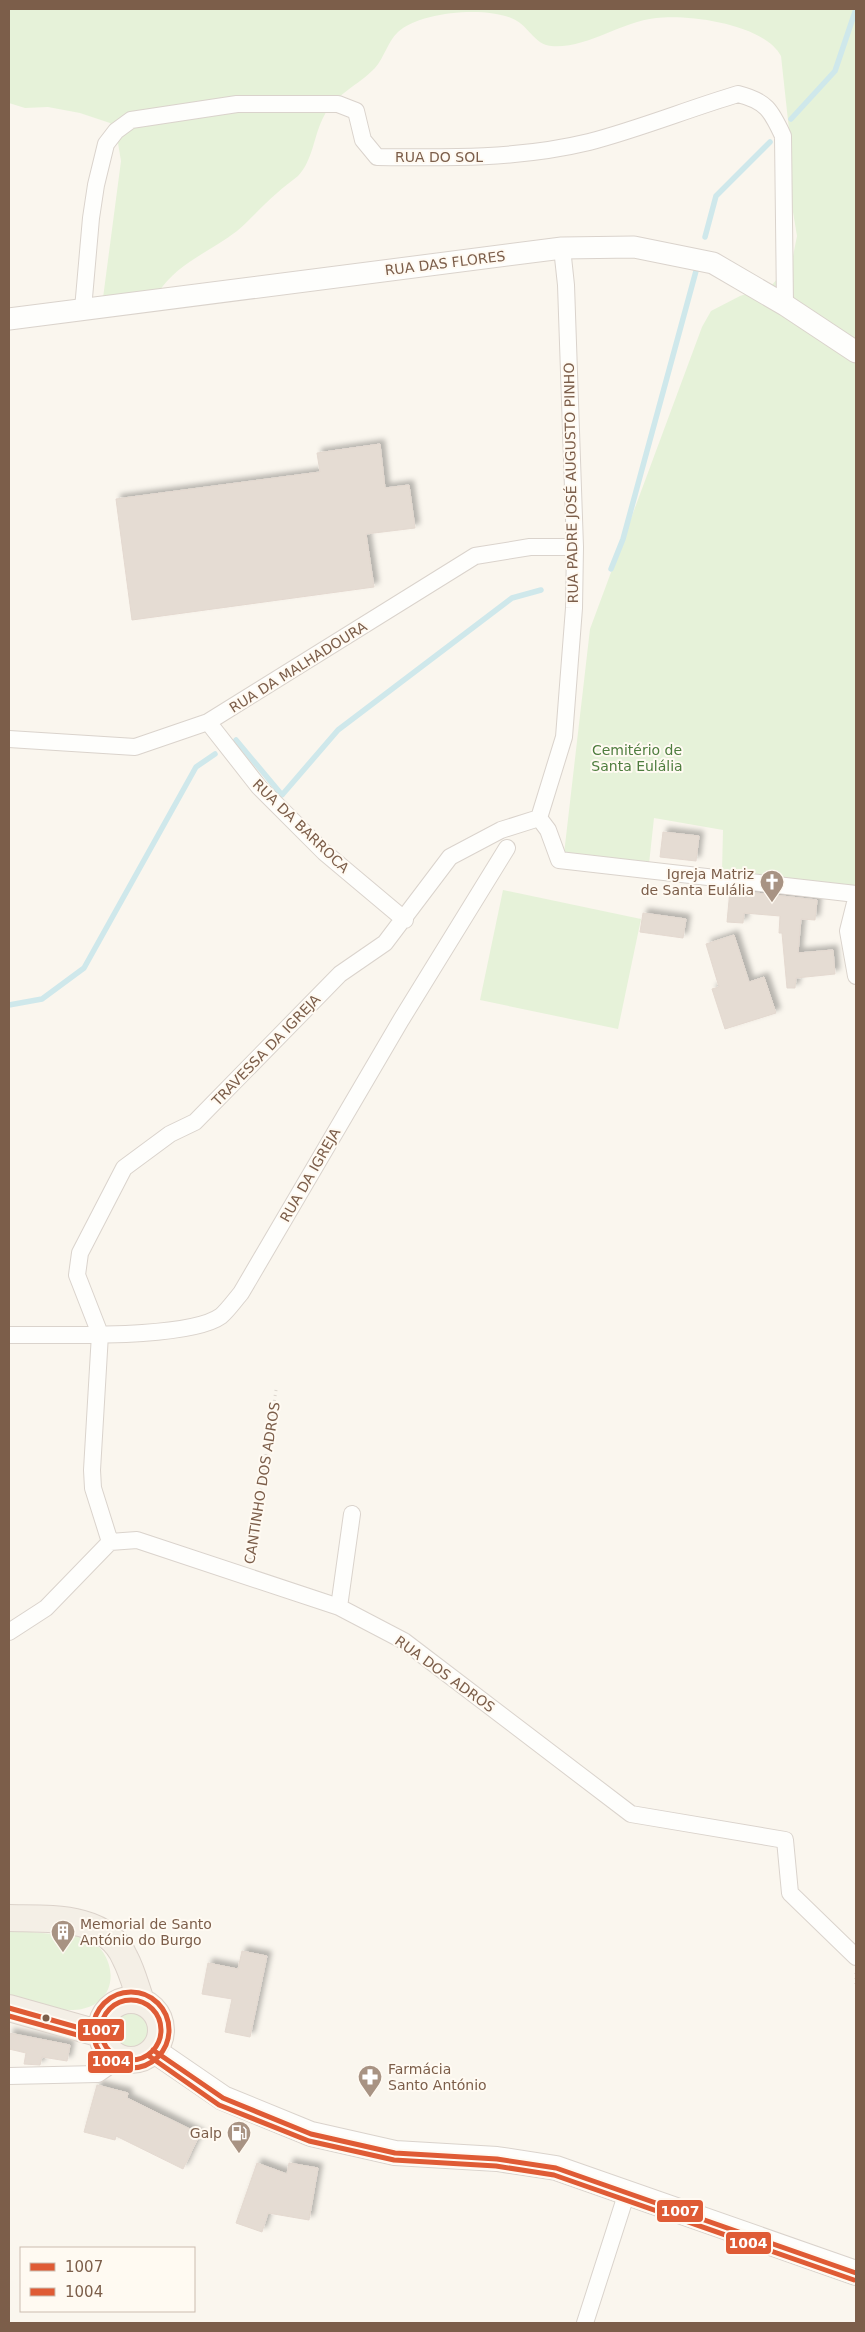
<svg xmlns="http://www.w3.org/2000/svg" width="865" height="2332" font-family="'DejaVu Sans',sans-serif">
<defs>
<filter id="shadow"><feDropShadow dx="4.5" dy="-4.5" stdDeviation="2.5" flood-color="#0004"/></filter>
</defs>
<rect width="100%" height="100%" fill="#faf6ee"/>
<!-- green -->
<path fill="#e6f2d9" d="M9 9H856V887L722 872 723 830 654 818 649 864 564 854 590 629 702 327 711 311 740 296 772 285 788 266 793 256 797 236 792 206 791 148 781 56C764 24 689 14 656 18 620 22 587 49 551 46 535 44 530 29 517 21 492 5 420 11 398 32 388 41 384 58 375 68 359 85 334 95 324 116 314 134 313 161 298 176 291 182 283 187 277 193 263 205 251 219 237 231 210 252 177 263 158 293L103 298 121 161 116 131 110 123 80 113 48 107 25 108 9 103Z
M503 890 641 919 618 1029 480 1000Z
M9 1930 86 1937C118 1954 121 2001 82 2009 62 2013 29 2004 9 2001Z
M113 2029a18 18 0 1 1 36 0a18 18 0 1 1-36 0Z"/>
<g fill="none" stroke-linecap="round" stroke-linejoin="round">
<!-- stream -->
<path stroke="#cfe8eb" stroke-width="5.5" d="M791 119 835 71 856 9
M705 237 716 196 770 142
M611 569 623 539 696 271
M236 740 282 795 338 730 512 598 541 590
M9 1005 42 999 84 968 196 767 215 754"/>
</g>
<!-- building -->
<path fill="#e5dcd3" stroke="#e4d9d0" filter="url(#shadow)" d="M380 444 385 488 409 485 415 528 366 534 374 587 132 620 116 499 320 472 317 453Z
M663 832 699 836 696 861 660 857Z
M730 890 817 900 815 920 801 919 798 953 833 950 835 974 796 978 795 988H787L782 933H779L780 916 744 913 743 923 727 922Z
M643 913 686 919 683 938 640 932Z
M734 935 749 982 764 977 776 1013 725 1029 712 989 719 987 706 944Z
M242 1951 267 1956 250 2037 225 2032 232 1999 202 1994 208 1963 238 1969Z
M9 2033 70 2045 67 2061 42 2057 40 2065 24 2064 26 2053 9 2049Z
M97 2085 128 2093 127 2098 200 2134 183 2169 116 2136 115 2140 84 2132Z
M257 2163 287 2174 289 2163 318 2168 309 2220 268 2213 262 2232 236 2223Z"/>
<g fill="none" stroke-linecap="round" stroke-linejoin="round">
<defs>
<path id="minor" d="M83 309 91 218 96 185 106 144 116 131 131 120 237 104H338L356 111 363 140 377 157C449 158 519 159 589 142 639 129 688 109 738 94 766 101 771 110 783 136L785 305
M208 722 259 787 324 852 405 920
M9 739 135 747 208 722 475 556 530 547H575
M539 818 564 737 574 608 575 547 566 285 562 248
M539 818 548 830 559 860 856 894
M856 899 848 931 856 976
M9 1335C53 1334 188 1340 221 1316 228 1310 235 1300 241 1293L401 1020 507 848
M110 1542 93 1488 92 1470 100 1334 77 1275 80 1253 124 1168 170 1134 195 1122 340 974 385 943 450 857 501 830 539 818
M339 1607 352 1514
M9 1632 46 1608 110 1542 137 1540 339 1607 404 1641 631 1814 785 1840 790 1893 856 1957
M9 2076 98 2074 121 2058
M585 2323 627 2192"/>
<path id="tertiary" d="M9 319 562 248 634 247 713 263 785 305 856 352"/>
<path id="secondary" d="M153 2050 223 2098 311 2134 395 2153 497 2159 556 2168 856 2273"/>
<path id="primary" d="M9 1918C48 1919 106 1914 125 1958 132 1971 136 1987 141 2001
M101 2030a30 30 0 1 1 60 0a30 30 0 1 1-60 0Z
M9 2008 101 2034"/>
</defs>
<!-- minor casing -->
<use href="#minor" stroke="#dad3cc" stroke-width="18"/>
<!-- tertiary casing -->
<use href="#tertiary" stroke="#dad3cc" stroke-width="23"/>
<!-- secondary casing -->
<use href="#secondary" stroke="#dad3cc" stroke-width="26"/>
<!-- primary casing -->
<use href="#primary" stroke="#dbd2ca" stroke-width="28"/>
<!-- path -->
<path stroke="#ddd6ce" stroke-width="3" stroke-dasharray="1 4" stroke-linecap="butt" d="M250 1559 276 1390
M856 1973V1985"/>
<!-- minor -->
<use href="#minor" stroke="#fefefc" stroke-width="16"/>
<!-- tertiary -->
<use href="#tertiary" stroke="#fefefc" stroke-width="21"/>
<!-- secondary -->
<use href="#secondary" stroke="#fefefc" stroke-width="24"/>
<!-- primary -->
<use href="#primary" stroke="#f4efe6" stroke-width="26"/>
<defs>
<path id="bus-1" d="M101 2030a30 30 0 1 1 60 0a30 30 0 1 1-60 0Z
M9 2008 101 2034
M153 2050 223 2098 311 2134 395 2153 497 2159 556 2168 856 2273"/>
<path id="bus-2" d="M93 2030a38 38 0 1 1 76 0a38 38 0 1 1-76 0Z
M9 2016 99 2041
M149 2056 219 2105 309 2141 394 2160 496 2166 554 2175 854 2280"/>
</defs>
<!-- bus-1 casing -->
<use href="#bus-1" stroke="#fffaf2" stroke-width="9"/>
<!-- bus-2 casing -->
<use href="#bus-2" stroke="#fffaf2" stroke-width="9"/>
<!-- bus-1 -->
<use href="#bus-1" stroke="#df5b35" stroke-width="5"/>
<!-- bus-2 -->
<use href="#bus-2" stroke="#df5b35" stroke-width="5"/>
</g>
<!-- icons -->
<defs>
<symbol id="church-pin" viewBox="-11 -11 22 30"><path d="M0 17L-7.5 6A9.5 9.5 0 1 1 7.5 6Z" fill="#a89383" stroke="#fffaf2"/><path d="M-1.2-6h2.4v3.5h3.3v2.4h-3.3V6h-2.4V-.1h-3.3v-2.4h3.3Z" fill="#fff"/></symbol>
<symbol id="building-pin" viewBox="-11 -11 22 30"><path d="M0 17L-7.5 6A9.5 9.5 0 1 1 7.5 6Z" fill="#a89383" stroke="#fffaf2"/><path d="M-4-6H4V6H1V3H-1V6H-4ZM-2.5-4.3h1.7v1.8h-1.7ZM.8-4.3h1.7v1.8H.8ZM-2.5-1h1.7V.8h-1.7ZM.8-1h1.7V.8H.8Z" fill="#fff"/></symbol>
<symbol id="pharmacy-pin" viewBox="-11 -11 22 30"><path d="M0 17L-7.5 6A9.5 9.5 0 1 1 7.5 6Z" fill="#a89383" stroke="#fffaf2"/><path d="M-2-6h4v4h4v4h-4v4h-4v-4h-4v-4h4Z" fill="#fff"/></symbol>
<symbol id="fuel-pin" viewBox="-11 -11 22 30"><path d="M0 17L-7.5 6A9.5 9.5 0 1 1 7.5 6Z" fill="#a89383" stroke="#fffaf2"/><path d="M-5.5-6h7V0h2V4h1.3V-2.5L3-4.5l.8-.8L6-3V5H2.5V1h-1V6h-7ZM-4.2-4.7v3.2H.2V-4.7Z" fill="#fff"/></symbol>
</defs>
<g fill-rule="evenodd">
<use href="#church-pin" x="758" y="868" width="28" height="38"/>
<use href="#building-pin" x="49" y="1918" width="28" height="38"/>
<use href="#pharmacy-pin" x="356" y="2063" width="28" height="38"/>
<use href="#fuel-pin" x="225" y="2119" width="28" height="38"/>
</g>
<!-- markers -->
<circle fill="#7c5e4a" stroke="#fffaf2" stroke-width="2" cx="46" cy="2018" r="4.5"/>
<g text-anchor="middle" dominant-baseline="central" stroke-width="4" stroke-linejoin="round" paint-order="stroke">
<!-- street labels -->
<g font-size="14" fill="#7c5e4a" stroke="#fffaf2">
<text x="439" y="157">RUA DO SOL</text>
<text transform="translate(445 263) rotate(-7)">RUA DAS FLORES</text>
<text transform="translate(571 483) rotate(-91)">RUA PADRE JOSÉ AUGUSTO PINHO</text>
<text transform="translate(298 667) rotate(-32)">RUA DA MALHADOURA</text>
<text transform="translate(301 826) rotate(44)">RUA DA BARROCA</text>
<text transform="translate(266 1050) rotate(-46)">TRAVESSA DA IGREJA</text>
<text transform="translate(310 1175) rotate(-60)">RUA DA IGREJA</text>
<text transform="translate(262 1483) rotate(-81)">CANTINHO DOS ADROS</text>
<text transform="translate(445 1674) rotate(36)">RUA DOS ADROS</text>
</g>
<!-- park labels -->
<g font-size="14" fill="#4e7d3e" stroke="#fffaf2">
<text x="637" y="750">Cemitério de<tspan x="637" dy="16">Santa Eulália</tspan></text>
</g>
<!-- poi labels -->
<g font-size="14" fill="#7c5e4a" stroke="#fffaf2" text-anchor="end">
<text x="754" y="874">Igreja Matriz<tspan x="754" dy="16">de Santa Eulália</tspan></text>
<text x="80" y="1924" text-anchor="start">Memorial de Santo<tspan x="80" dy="16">António do Burgo</tspan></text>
<text x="388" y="2069" text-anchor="start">Farmácia<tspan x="388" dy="16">Santo António</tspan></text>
<text x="222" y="2133">Galp</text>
</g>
</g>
<g stroke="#fffaf2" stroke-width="2">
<rect x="77" y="2018" width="48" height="24" rx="5" fill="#df5b35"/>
<rect x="87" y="2050" width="47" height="24" rx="5" fill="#df5b35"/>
<rect x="656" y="2199" width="48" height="24" rx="5" fill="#df5b35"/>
<rect x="725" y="2231" width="47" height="24" rx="5" fill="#df5b35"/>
</g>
<g font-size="14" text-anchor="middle" font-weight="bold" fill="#fff">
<text x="101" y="2035">1007</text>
<text x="111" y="2066">1004</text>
<text x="680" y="2216">1007</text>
<text x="748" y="2248">1004</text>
</g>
<!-- border -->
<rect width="865" height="2332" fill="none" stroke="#7c5e4a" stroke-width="20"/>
<!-- legend -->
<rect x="20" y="2247" width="175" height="65" fill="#fffaf2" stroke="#cbbcaf"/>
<rect x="30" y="2263" width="25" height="8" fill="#df5b35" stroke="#cbbcaf"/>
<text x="65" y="2272" font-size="15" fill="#7c5e4a">1007</text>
<rect x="30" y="2288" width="25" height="8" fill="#df5b35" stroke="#cbbcaf"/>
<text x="65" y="2297" font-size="15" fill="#7c5e4a">1004</text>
</svg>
